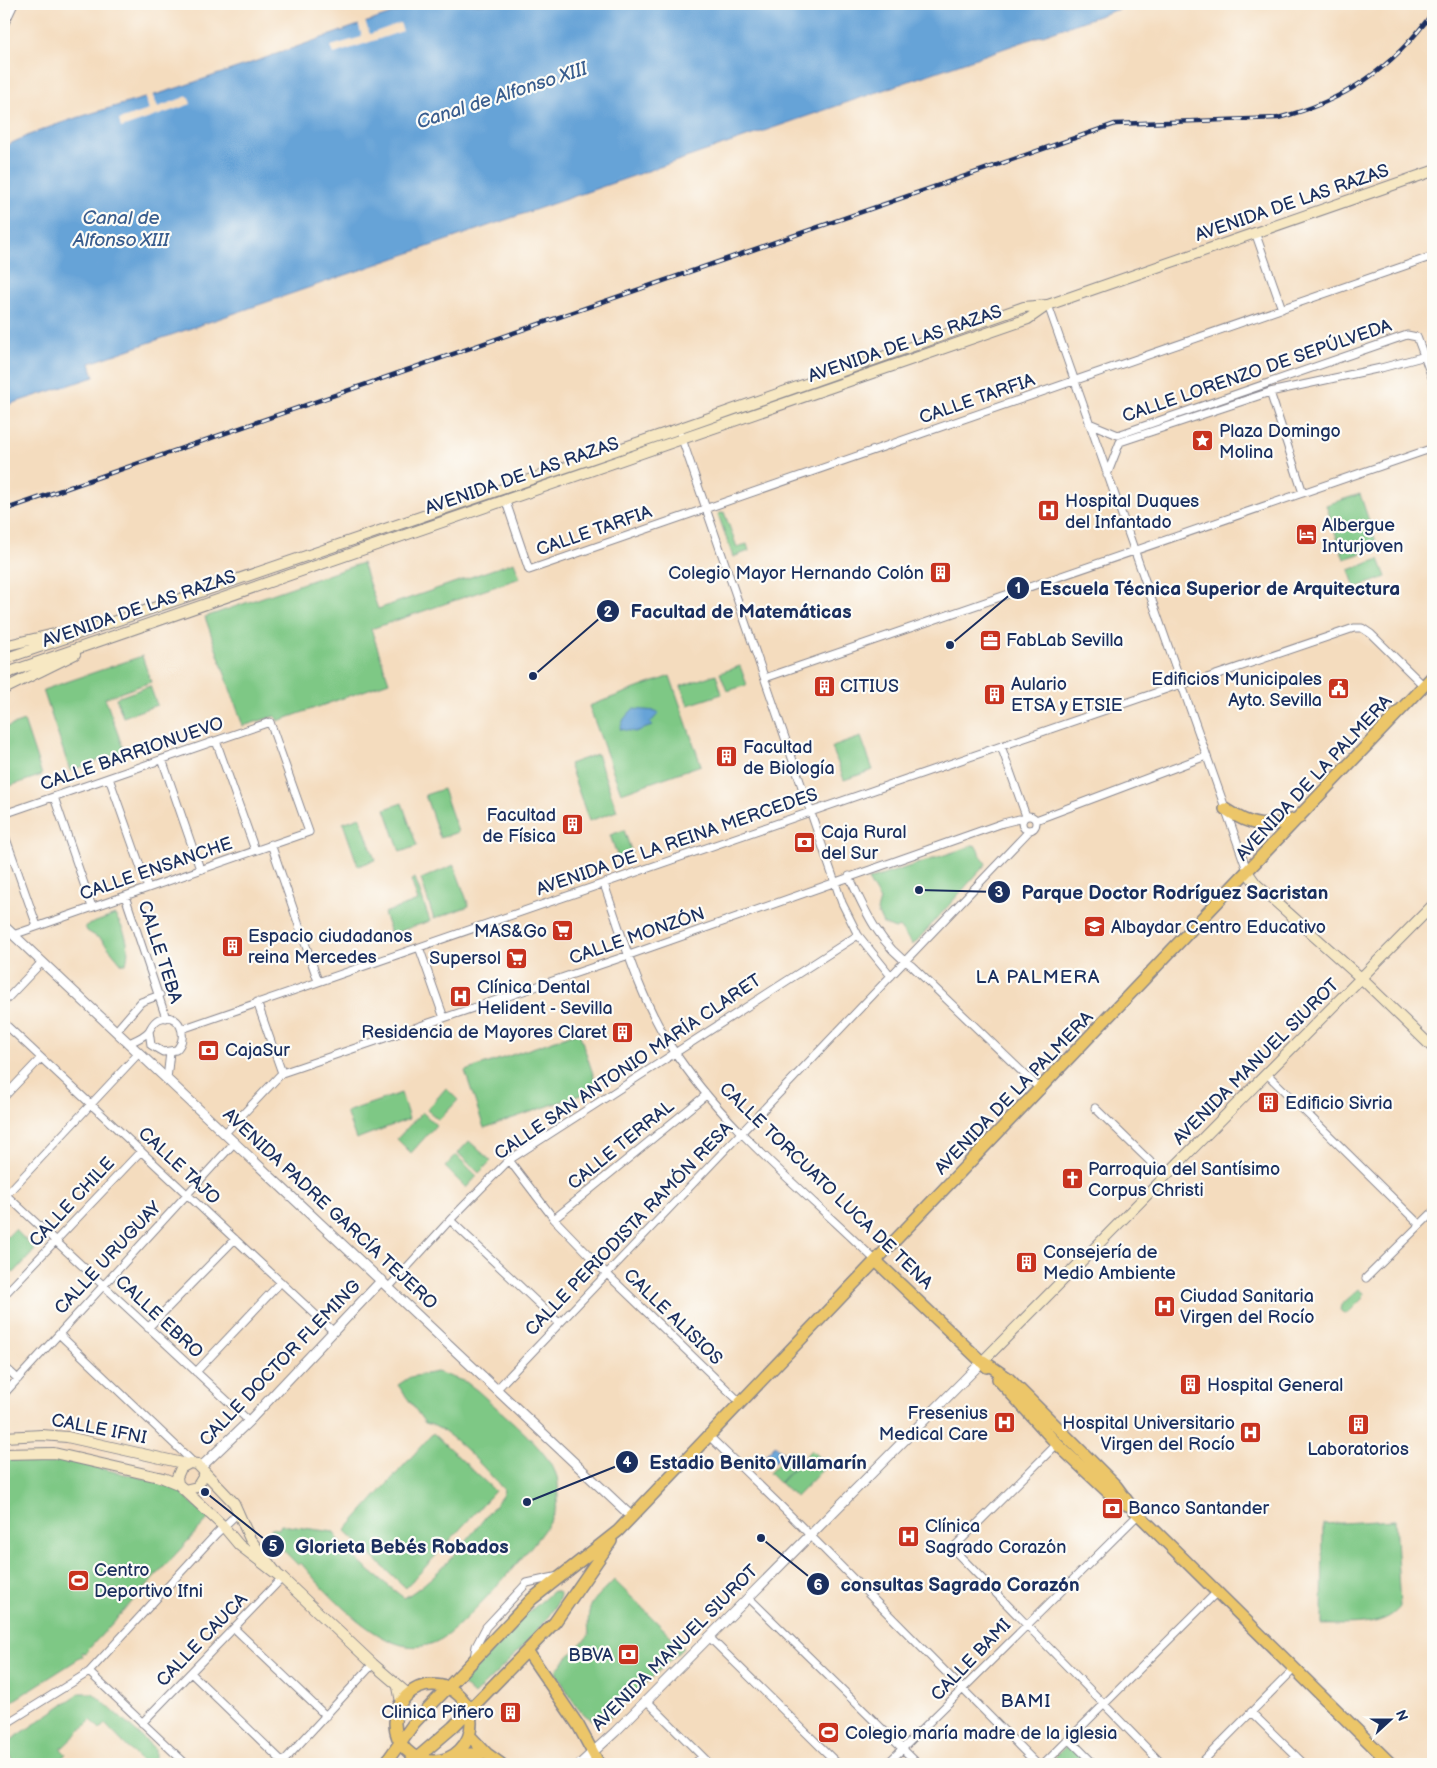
<svg xmlns="http://www.w3.org/2000/svg" width="1437" height="1768" font-family="'Balsamiq Sans',sans-serif">
<rect width="100%" height="100%" fill="#fdfcf7"/>
<filter id="ink" filterUnits="userSpaceOnUse"><feTurbulence type="fractalNoise" baseFrequency=".02" numOctaves="2"/><feDisplacementMap in="SourceGraphic" scale="10" xChannelSelector="R" yChannelSelector="G"/><feConvolveMatrix kernelMatrix="1 2 1 2 8 2 1 2 1" color-interpolation-filters="sRGB"/></filter>
<filter id="wash" filterUnits="userSpaceOnUse"><feTurbulence type="fractalNoise" baseFrequency=".0096" numOctaves="4" result="noise"/><feDisplacementMap in="SourceGraphic" scale="20" xChannelSelector="R" yChannelSelector="G"/><feGaussianBlur stdDeviation="1.12" result="paint"/><feColorMatrix in="noise" values="0 0 0 0 0 0 0 0 0 0 0 0 0 0 0 0 0 1.4 0 .05"/><feComposite in="paint" operator="in"/></filter>
<g filter="url(#wash)">
<rect width="100%" height="100%" fill="#f4dcbe"/>
<!-- green -->
<path fill="#7ec885" stroke="#4c7c72" d="M1360 494 1378 548 1344 559 1326 505Z
M724 512 737 547 747 544 749 551 733 557 718 514Z
M1379 559 1386 577 1355 588 1349 570Z
M514 562 520 578 371 629 389 682 278 721 275 716 243 726 205 617 362 563 378 609Z
M142 656 151 682 105 698 124 751 70 771 43 690Z
M740 666 747 685 727 691 720 673Z
M716 674 722 694 688 705 681 686Z
M670 676 701 765 621 793 589 706Z
M150 686 157 705 123 717 116 698Z
M24 721 42 775 7 787 4 778V728Z
M861 737 873 770 844 780 832 747Z
M597 754 617 811 589 821 569 764Z
M443 789 458 832 440 838 425 795Z
M402 803 417 846 400 852 385 809Z
M360 817 375 860 358 866 343 823Z
M624 830 632 853 618 858 610 835Z
M975 845 986 864 913 945 899 927 895 929 883 924 877 911 880 900 868 880Z
M454 865 469 906 434 919 421 879Z
M415 878 430 921 391 934 384 913 418 901 411 880Z
M115 915C125 931 131 945 126 964H122L102 940 87 931 85 926Z
M579 1032 598 1089 484 1128 465 1071Z
M446 1088 458 1100 439 1120 427 1110Z
M401 1093 409 1119 356 1139 346 1112Z
M422 1112 436 1125 411 1153 397 1139Z
M469 1141 491 1161 479 1173 458 1153Z
M456 1155 477 1176 466 1188 445 1167Z
M15 1229 35 1250 14 1273 4 1263V1240Z
M1359 1289 1364 1293 1363 1298 1348 1313H1343L1340 1310 1341 1305Z
M437 1372 466 1382 478 1391C500 1412 549 1449 557 1477 560 1490 558 1505 552 1517 542 1539 464 1625 443 1638 432 1645 420 1648 407 1646 371 1641 323 1590 301 1563L298 1565 278 1545 276 1547 271 1528 279 1529 281 1525 334 1532C346 1556 383 1581 404 1598 442 1576 474 1531 502 1496L504 1490C487 1471 448 1426 425 1423L398 1385 410 1377Z
M433 1433 495 1491 406 1588 345 1531Z
M811 1450 827 1465 796 1497 780 1483Z
M788 1454 798 1463 779 1483 769 1473Z
M47 1456 172 1485 209 1518 85 1653 81 1652 83 1656 11 1702 4 1691V1457Z
M1395 1520 1400 1607C1383 1629 1347 1624 1322 1625L1323 1524Z
M614 1580 683 1648 606 1721C583 1727 568 1691 557 1675L556 1670 589 1635C586 1602 592 1603 614 1580Z
M553 1591 560 1593C562 1612 490 1679 474 1695L460 1682 513 1626Z
M80 1693H93L155 1749V1764H144L105 1724 100 1729 91 1720 61 1749 66 1754 55 1764H14L4 1745Z
M1070 1742 1092 1764H1048Z"/>
<!-- water -->
<path fill="#66a3d7" stroke="#40699a" d="M421 4H1133L90 363 94 377 4 406V147C57 119 123 106 180 87 261 61 340 30 421 4Z
M633 709 656 711 659 713 650 723 652 726 635 732 620 729 624 719Z
M775 1445 784 1453 768 1469 759 1461Z"/>
<!-- pier -->
<path fill="#f4dcbe" d="M364 19 370 34 400 23 403 31 334 54 331 46 362 37 358 22Z
M152 94 158 107 188 96 191 104 121 128 119 120 149 110 145 96Z"/>
</g>
<g filter="url(#ink)">
<g fill="none" stroke-linecap="round" stroke-linejoin="round">
<defs>
<path id="minor" d="M4 25 14 4
M1255 232 1282 309
M1048 305 1248 873
M1270 392 1303 493
M1089 423 1118 435 1407 335 1417 337 1433 380
M681 436 842 903 858 935 891 976
M1107 475 1120 442 1270 392 1381 368 1433 354
M505 499 529 570 1433 256
M765 678 1433 448
M216 741 255 850
M1001 746 1026 816
M162 759 200 869
M109 778 148 888
M54 797 92 907
M4 814 270 722 309 832 13 935
M1022 823a7 7 0 1 1 14 0a7 7 0 1 1-14 0Z
M1036 820 1206 756
M4 833 37 926
M271 844 318 981
M849 876C864 909 880 946 912 966L1041 1090
M604 884C623 938 639 996 670 1045 724 1129 806 1192 876 1261
M125 896 166 1018
M419 947 444 1018
M4 1002 42 962
M257 1002 282 1073
M4 1023 333 1331
M182 1029 1181 684 1201 680 1354 628H1362L1371 634 1424 686
M116 1031 141 1002 160 995
M129 1043C136 1040 144 1037 149 1031 152 1026 153 1022 159 1019 179 1010 190 1037 176 1050L163 1052 151 1045 149 1031
M1267 1074 1420 1225
M167 1079 170 1052
M4 1097 41 1058
M1095 1108 1165 1176
M225 1133 282 1073 629 955 1003 823 1019 819 1023 820
M509 1160 554 1219 607 1274 741 1403
M4 1193 249 1421
M6 1195 139 1053
M554 1219 706 1095
M450 1220 559 1323
M1366 1278 1433 1212
M389 1287 450 1220 509 1160 858 935
M4 1295 141 1151
M148 1328 235 1239
M59 1334 194 1463
M4 1366 18 1379
M196 1372 281 1282
M497 1389 1030 830
M4 1394 235 1142
M709 1436 791 1516 1037 1764
M1057 1444 954 1547V1550L1162 1764
M748 1597 918 1764
M235 1629 326 1716
M709 1637 838 1764
M474 1658 476 1646 486 1627 527 1583 559 1576
M89 1672 186 1764
M191 1673 283 1762
M646 1700 710 1764
M1251 1712 1304 1764
M142 1723 282 1578
M4 1725 89 1672 216 1534 239 1512
M1069 1739 1094 1764
M281 1764 373 1664
M694 1764 702 1757
M887 1764 1139 1514
M1044 1764 1217 1592
M1200 1764 1294 1669
M1288 1764 1296 1756"/>
<path id="tertiary" d="M4 926 632 1517
M201 1467 249 1421 382 1280
M580 1764 615 1732 983 1361"/>
<path id="secondary" d="M4 646 63 632
M4 659 678 429 1024 307 1047 305
M4 674 1028 319 1048 305 1433 171
M4 689 75 654
M1248 873 1256 884 1362 979 1433 1048
M983 1361 1433 905
M4 1437 42 1435 67 1437 187 1464
M4 1454 54 1453 163 1478 178 1484
M184 1490 197 1487 205 1474
M278 1575 250 1539 234 1503 197 1464 190 1463 181 1468 177 1477 178 1484 223 1526 239 1545 282 1578 373 1664 408 1694
M398 1687 401 1702"/>
<path id="primary" d="M1225 809C1253 828 1267 828 1299 818
M876 1261 987 1367
M983 1361 1008 1378 1116 1486 1133 1509 1391 1764
M998 1379 1057 1444 1110 1494 1127 1505
M528 1652 578 1725 599 1764
M395 1723a38 38 0 1 1 76 0a38 38 0 1 1-76 0Z
M469 1735 487 1754 501 1764
M455 1754H487
M385 1764 414 1723 532 1599 618 1531 1433 676
M410 1764 453 1727 555 1622 611 1541"/>
</defs>
<!-- minor casing -->
<use href="#minor" stroke="#88868e" stroke-width="9"/>
<!-- tertiary casing -->
<use href="#tertiary" stroke="#88868e" stroke-width="11"/>
<!-- secondary casing -->
<use href="#secondary" stroke="#88868e" stroke-width="12"/>
<!-- primary casing -->
<use href="#primary" stroke="#88868e" stroke-width="14"/>
<!-- minor -->
<use href="#minor" stroke="#fff" stroke-width="7"/>
<!-- tertiary -->
<use href="#tertiary" stroke="#fff" stroke-width="9"/>
<!-- secondary -->
<use href="#secondary" stroke="#f7e8c3" stroke-width="10"/>
<!-- primary -->
<use href="#primary" stroke="#ecc669" stroke-width="11"/>
<defs>
<path id="rail" d="M4 510 1115 124 1278 118C1345 101 1393 68 1433 12"/>
</defs>
<!-- rail casing -->
<use href="#rail" stroke="#1b2f5e" stroke-width="4.5"/>
<!-- rail -->
<use href="#rail" stroke="#fdfcf7" stroke-width="2.5" stroke-dasharray="8" stroke-linecap="butt"/>
</g>
</g>
<!-- icons -->
<defs>
<symbol id="sight-square" viewBox="-11 -11 22 22"><rect x="-9" y="-9" width="18" height="18" rx="4" fill="#c8321e" stroke="#fdfcf7"/><path d="M0-6L1.8-2.2L6-1.7L2.9 1.2L3.7 5.4L0 3.3L-3.7 5.4L-2.9 1.2L-6-1.7L-1.8-2.2Z" fill="#fff"/></symbol>
<symbol id="hospital-square" viewBox="-11 -11 22 22"><rect x="-9" y="-9" width="18" height="18" rx="4" fill="#c8321e" stroke="#fdfcf7"/><path d="M-5-5h3v3.5h4V-5h3V5h-3V1.5h-4V5h-3Z" fill="#fff"/></symbol>
<symbol id="hotel-square" viewBox="-11 -11 22 22"><rect x="-9" y="-9" width="18" height="18" rx="4" fill="#c8321e" stroke="#fdfcf7"/><path d="M-6-4.5h1.5V1H6V5H4.5V3h-9V5H-6ZM-4 0a1.8 1.8 0 1 1 3.6 0ZM.5 0V-2.5h3Q6-2.5 6 0Z" fill="#fff"/></symbol>
<symbol id="building-square" viewBox="-11 -11 22 22"><rect x="-9" y="-9" width="18" height="18" rx="4" fill="#c8321e" stroke="#fdfcf7"/><path d="M-4-6H4V6H1V3H-1V6H-4ZM-2.5-4.3h1.7v1.8h-1.7ZM.8-4.3h1.7v1.8H.8ZM-2.5-1h1.7V.8h-1.7ZM.8-1h1.7V.8H.8Z" fill="#fff"/></symbol>
<symbol id="office-square" viewBox="-11 -11 22 22"><rect x="-9" y="-9" width="18" height="18" rx="4" fill="#c8321e" stroke="#fdfcf7"/><path d="M-6-3h4V-5.5h4V-3h4V5H-6ZM-1-4.5V-3h2v-1.5ZM-6 0V1H6V0Z" fill="#fff"/></symbol>
<symbol id="civic-square" viewBox="-11 -11 22 22"><rect x="-9" y="-9" width="18" height="18" rx="4" fill="#c8321e" stroke="#fdfcf7"/><path d="M-.6-6.5H3V-4.5H.6V-3L4-1V1h2V6H-6V1h2V-1L-.6-3ZM-1.2 2.5V6h2.4V2.5Z" fill="#fff"/></symbol>
<symbol id="bank-square" viewBox="-11 -11 22 22"><rect x="-9" y="-9" width="18" height="18" rx="4" fill="#c8321e" stroke="#fdfcf7"/><path d="M-6-4H6V4H-6ZM0-2.3a2.3 2.3 0 1 0 0 4.6a2.3 2.3 0 1 0 0-4.6Z" fill="#fff"/></symbol>
<symbol id="school-square" viewBox="-11 -11 22 22"><rect x="-9" y="-9" width="18" height="18" rx="4" fill="#c8321e" stroke="#fdfcf7"/><path d="M0-5L7-2L0 1L-7-2ZM-4 1L0 2.5L4 1V4Q0 6-4 4Z" fill="#fff"/></symbol>
<symbol id="supermarket-square" viewBox="-11 -11 22 22"><rect x="-9" y="-9" width="18" height="18" rx="4" fill="#c8321e" stroke="#fdfcf7"/><path d="M-6-5.5h2.5l.6 2H6L4.5 2H-2.5L-4.4-4H-6ZM-1.5 3.2a1.3 1.3 0 1 0 .1 0ZM3 3.2a1.3 1.3 0 1 0 .1 0Z" fill="#fff"/></symbol>
<symbol id="church-square" viewBox="-11 -11 22 22"><rect x="-9" y="-9" width="18" height="18" rx="4" fill="#c8321e" stroke="#fdfcf7"/><path d="M-1.2-6h2.4v3.5h3.3v2.4h-3.3V6h-2.4V-.1h-3.3v-2.4h3.3Z" fill="#fff"/></symbol>
<symbol id="stadium-square" viewBox="-11 -11 22 22"><rect x="-9" y="-9" width="18" height="18" rx="4" fill="#c8321e" stroke="#fdfcf7"/><path d="M0-5a6.5 5 0 1 0 0 10a6.5 5 0 1 0 0-10ZM-3.5-1.8h7v3.6h-7Z" fill="#fff"/></symbol>
</defs>
<g fill-rule="evenodd">
<use href="#sight-square" x="1190" y="428" width="25" height="25"/>
<use href="#hospital-square" x="1036" y="498" width="25" height="25"/>
<use href="#hotel-square" x="1294" y="522" width="25" height="25"/>
<use href="#building-square" x="928" y="560" width="25" height="25"/>
<use href="#office-square" x="978" y="628" width="25" height="25"/>
<use href="#building-square" x="812" y="674" width="25" height="25"/>
<use href="#civic-square" x="1326" y="676" width="25" height="25"/>
<use href="#building-square" x="982" y="682" width="25" height="25"/>
<use href="#building-square" x="714" y="744" width="25" height="25"/>
<use href="#building-square" x="560" y="812" width="25" height="25"/>
<use href="#bank-square" x="792" y="830" width="25" height="25"/>
<use href="#school-square" x="1082" y="914" width="25" height="25"/>
<use href="#supermarket-square" x="550" y="918" width="25" height="25"/>
<use href="#building-square" x="220" y="934" width="25" height="25"/>
<use href="#supermarket-square" x="504" y="946" width="25" height="25"/>
<use href="#hospital-square" x="448" y="984" width="25" height="25"/>
<use href="#building-square" x="610" y="1020" width="25" height="25"/>
<use href="#bank-square" x="196" y="1038" width="25" height="25"/>
<use href="#building-square" x="1256" y="1090" width="25" height="25"/>
<use href="#church-square" x="1060" y="1166" width="25" height="25"/>
<use href="#building-square" x="1014" y="1250" width="25" height="25"/>
<use href="#hospital-square" x="1152" y="1294" width="25" height="25"/>
<use href="#building-square" x="1178" y="1372" width="25" height="25"/>
<use href="#hospital-square" x="992" y="1410" width="25" height="25"/>
<use href="#building-square" x="1346" y="1412" width="25" height="25"/>
<use href="#hospital-square" x="1238" y="1420" width="25" height="25"/>
<use href="#bank-square" x="1100" y="1496" width="25" height="25"/>
<use href="#hospital-square" x="896" y="1524" width="25" height="25"/>
<use href="#stadium-square" x="66" y="1568" width="25" height="25"/>
<use href="#bank-square" x="616" y="1642" width="25" height="25"/>
<use href="#building-square" x="498" y="1700" width="25" height="25"/>
<use href="#stadium-square" x="816" y="1720" width="25" height="25"/>
</g>
<g text-anchor="middle" dominant-baseline="central" stroke-width="4.5" stroke-linejoin="round" paint-order="stroke">
<!-- street labels -->
<g font-size="18" fill="#1b2f5e" stroke="#fdfcf7">
<text transform="translate(1292 203) rotate(-19)">AVENIDA DE LAS RAZAS</text>
<text transform="translate(905 344) rotate(-19)">AVENIDA DE LAS RAZAS</text>
<text transform="translate(1257 371) rotate(-19)">CALLE LORENZO DE SEPÚLVEDA</text>
<text transform="translate(977 399) rotate(-19)">CALLE TARFIA</text>
<text transform="translate(522 476) rotate(-19)">AVENIDA DE LAS RAZAS</text>
<text transform="translate(594 531) rotate(-19)">CALLE TARFIA</text>
<text transform="translate(139 609) rotate(-19)">AVENIDA DE LAS RAZAS</text>
<text transform="translate(132 754) rotate(-19)">CALLE BARRIONUEVO</text>
<text transform="translate(1314 778) rotate(-47)">AVENIDA DE LA PALMERA</text>
<text transform="translate(677 842) rotate(-19)">AVENIDA DE LA REINA MERCEDES</text>
<text transform="translate(156 869) rotate(-19)">CALLE ENSANCHE</text>
<text transform="translate(637 936) rotate(-19)">CALLE MONZÓN</text>
<text transform="translate(160 952) rotate(72)">CALLE TEBA</text>
<text transform="translate(1256 1062) rotate(-45)">AVENIDA MANUEL SIUROT</text>
<text transform="translate(628 1067) rotate(-34)">CALLE SAN ANTONIO MARÍA CLARET</text>
<text transform="translate(1014 1093) rotate(-46)">AVENIDA DE LA PALMERA</text>
<text transform="translate(621 1145) rotate(-39)">CALLE TERRAL</text>
<text transform="translate(179 1166) rotate(43)">CALLE TAJO</text>
<text transform="translate(826 1186) rotate(44)">CALLE TORCUATO LUCA DE TENA</text>
<text transform="translate(72 1202) rotate(-47)">CALLE CHILE</text>
<text transform="translate(330 1209) rotate(43)">AVENIDA PADRE GARCÍA TEJERO</text>
<text transform="translate(629 1229) rotate(-46)">CALLE PERIODISTA RAMÓN RESA</text>
<text transform="translate(108 1258) rotate(-47)">CALLE URUGUAY</text>
<text transform="translate(159 1317) rotate(43)">CALLE EBRO</text>
<text transform="translate(673 1317) rotate(44)">CALLE ALISIOS</text>
<text transform="translate(280 1363) rotate(-46)">CALLE DOCTOR FLEMING</text>
<text transform="translate(99 1429) rotate(11)">CALLE IFNI</text>
<text transform="translate(202 1640) rotate(-46)">CALLE CAUCA</text>
<text transform="translate(675 1648) rotate(-45)">AVENIDA MANUEL SIUROT</text>
<text transform="translate(971 1660) rotate(-46)">CALLE BAMI</text>
</g>
<!-- poi labels -->
<g font-size="18" fill="#1b2f5e" stroke="#fdfcf7" text-anchor="start">
<text x="1219" y="431">Plaza Domingo<tspan x="1219" dy="21">Molina</tspan></text>
<text x="1065" y="501">Hospital Duques<tspan x="1065" dy="21">del Infantado</tspan></text>
<text x="1322" y="525">Albergue<tspan x="1322" dy="21">Inturjoven</tspan></text>
<text x="924" y="573" text-anchor="end">Colegio Mayor Hernando Colón</text>
<text x="1006" y="640">FabLab Sevilla</text>
<text x="1322" y="679" text-anchor="end">Edificios Municipales<tspan x="1322" dy="21">Ayto. Sevilla</tspan></text>
<text x="1011" y="684">Aulario<tspan x="1011" dy="21">ETSA y ETSIE</tspan></text>
<text x="840" y="686">CITIUS</text>
<text x="743" y="747">Facultad<tspan x="743" dy="21">de Biología</tspan></text>
<text x="556" y="815" text-anchor="end">Facultad<tspan x="556" dy="21">de Física</tspan></text>
<text x="821" y="832">Caja Rural<tspan x="821" dy="21">del Sur</tspan></text>
<text x="1111" y="927">Albaydar Centro Educativo</text>
<text x="547" y="931" text-anchor="end">MAS&amp;Go</text>
<text x="248" y="936">Espacio ciudadanos<tspan x="248" dy="21">reina Mercedes</tspan></text>
<text x="501" y="958" text-anchor="end">Supersol</text>
<text x="477" y="987">Clínica Dental<tspan x="477" dy="21">Helident - Sevilla</tspan></text>
<text x="607" y="1032" text-anchor="end">Residencia de Mayores Claret</text>
<text x="225" y="1050">CajaSur</text>
<text x="1285" y="1103">Edificio Sivria</text>
<text x="1088" y="1169">Parroquia del Santísimo<tspan x="1088" dy="21">Corpus Christi</tspan></text>
<text x="1043" y="1252">Consejería de<tspan x="1043" dy="21">Medio Ambiente</tspan></text>
<text x="1180" y="1296">Ciudad Sanitaria<tspan x="1180" dy="21">Virgen del Rocío</tspan></text>
<text x="1207" y="1385">Hospital General</text>
<text x="988" y="1413" text-anchor="end">Fresenius<tspan x="988" dy="21">Medical Care</tspan></text>
<text x="1235" y="1423" text-anchor="end">Hospital Universitario<tspan x="1235" dy="21">Virgen del Rocío</tspan></text>
<text x="1358" y="1449" text-anchor="middle">Laboratorios</text>
<text x="1128" y="1508">Banco Santander</text>
<text x="925" y="1526">Clínica<tspan x="925" dy="21">Sagrado Corazón</tspan></text>
<text x="94" y="1570">Centro<tspan x="94" dy="21">Deportivo Ifni</tspan></text>
<text x="613" y="1655" text-anchor="end">BBVA</text>
<text x="494" y="1712" text-anchor="end">Clinica Piñero</text>
<text x="845" y="1733">Colegio maría madre de la iglesia</text>
</g>
<!-- water labels -->
<g font-size="19" font-style="italic" fill="#395d8e" stroke="#fdfcf7">
<text transform="translate(502 96) rotate(-18)">Canal de Alfonso XIII</text>
<text x="121" y="218">Canal de<tspan x="121" dy="22">Alfonso XIII</tspan></text>
</g>
<!-- neighbourhood labels -->
<g font-size="19" letter-spacing="1" fill="#1b2f5e" stroke="#fdfcf7">
<text x="1038" y="977">LA PALMERA</text>
<text x="1026" y="1701">BAMI</text>
</g>
</g>
<!-- callouts -->
<path fill="none" stroke="#1b2f5e" stroke-width="2" d="M950 645L1018 588M533 676L608 611M919 890L999 892M527 1502L627 1462M205 1492L273 1546M761 1538L818 1584"/>
<g fill="#1b2f5e" stroke="#fdfcf7" stroke-width="2">
<circle cx="950" cy="645" r="5"/>
<circle cx="533" cy="676" r="5"/>
<circle cx="919" cy="890" r="5"/>
<circle cx="527" cy="1502" r="5"/>
<circle cx="205" cy="1492" r="5"/>
<circle cx="761" cy="1538" r="5"/>
<circle cx="1018" cy="588" r="12"/>
<circle cx="608" cy="611" r="12"/>
<circle cx="999" cy="892" r="12"/>
<circle cx="627" cy="1462" r="12"/>
<circle cx="273" cy="1546" r="12"/>
<circle cx="818" cy="1584" r="12"/>
</g>
<g font-size="15" text-anchor="middle" font-weight="bold" fill="#fff">
<text x="1018" y="593">1</text>
<text x="608" y="617">2</text>
<text x="999" y="897">3</text>
<text x="627" y="1467">4</text>
<text x="273" y="1551">5</text>
<text x="818" y="1590">6</text>
</g>
<g font-size="19" text-anchor="middle" font-weight="bold" fill="#1b2f5e" stroke="#fdfcf7" stroke-width="4.5" stroke-linejoin="round" paint-order="stroke">
<text x="1220" y="595">Escuela Técnica Superior de Arquitectura</text>
<text x="741" y="618">Facultad de Matemáticas</text>
<text x="1175" y="899">Parque Doctor Rodríguez Sacristan</text>
<text x="758" y="1469">Estadio Benito Villamarín</text>
<text x="402" y="1553">Glorieta Bebés Robados</text>
<text x="960" y="1591">consultas Sagrado Corazón</text>
</g>
<!-- margin -->
<rect width="1437" height="1768" fill="none" stroke="#fdfcf7" stroke-width="20"/>
<!-- north arrow -->
<g transform="translate(1390 1720) rotate(69)" stroke="#fdfcf7" stroke-width="4" paint-order="stroke">
<path d="M0-4L9 19L0 12L-9 19Z" fill="#1b2f5e"/>
<text y="-8" font-size="14" font-weight="bold" text-anchor="middle" fill="#1b2f5e">N</text>
</g>
</svg>
